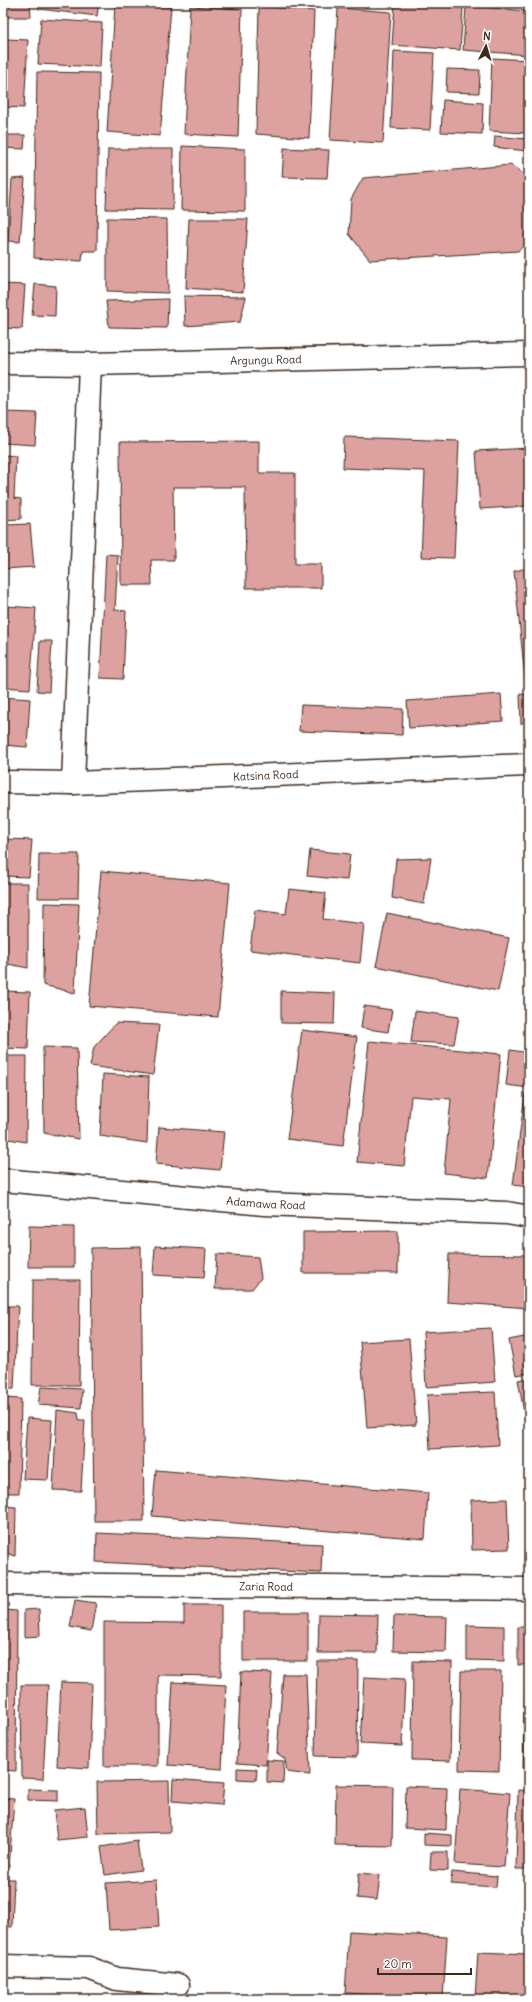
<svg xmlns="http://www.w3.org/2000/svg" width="532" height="2002" font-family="Delius,sans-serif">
<rect width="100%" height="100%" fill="#fff"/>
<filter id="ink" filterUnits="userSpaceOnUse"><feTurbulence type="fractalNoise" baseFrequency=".025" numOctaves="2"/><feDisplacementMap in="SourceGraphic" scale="8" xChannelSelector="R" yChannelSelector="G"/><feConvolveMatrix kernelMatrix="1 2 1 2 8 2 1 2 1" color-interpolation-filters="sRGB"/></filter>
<g filter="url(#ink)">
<!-- building -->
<path fill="#dda29f" stroke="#3b2a1e" d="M3 3H30L31 17H3Z
M39 3H99L97 16 39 9Z
M395 3 463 8 460 50 392 45Z
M115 5 171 7 160 136 107 132Z
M190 6 242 9 238 137 184 134Z
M259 6 314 11 309 138 256 134Z
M466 6 529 11V55L463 50Z
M338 8 391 12 383 143 330 140Z
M41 19 102 23 100 67 38 64Z
M6 39 28 40 24 108 3 107Z
M394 51 434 53 430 130 391 128Z
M492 58 529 60 526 133 489 131Z
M447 69 480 70 479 93 446 92Z
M37 72 99 73 97 251H83L82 261 34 258Z
M443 100 483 103 482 134 441 132Z
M4 135H25L24 149 3 148Z
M495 136 527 139 526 151 494 147Z
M182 146 245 149V211L181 210Z
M284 148 329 150 327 178 282 177Z
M108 149H173V210L106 209Z
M511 165 529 178V241L518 251 370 260 349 234 351 199 363 178Z
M25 178 20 242 8 241 12 179Z
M107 218 167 219 168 293 107 291Z
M189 219H248L243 292 186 288Z
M3 284 25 285 22 329 3 328Z
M35 284 56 286 55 316 32 315Z
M184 296 246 297 240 322 185 326Z
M168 299 167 328 109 327 106 301Z
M3 412 37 413 35 445 3 443Z
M344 437 459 441 454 558 421 557 425 471 343 468Z
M259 441V473H295V564H321V588H246L245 487H173L174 560H151L152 585H121L120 442Z
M529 448V506L480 509 476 451Z
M3 455 16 456 14 498 21 499V519L3 520Z
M3 523 6 525 30 524 34 567 3 569Z
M106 554 118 555 115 610 126 611 123 679 100 678Z
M529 568V678H525L514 571Z
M5 606 36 608 30 689 3 687Z
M40 641H52L49 692 37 691Z
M501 694 503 721 409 728 407 701Z
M520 694 529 695V717L521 724Z
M3 697 30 699 27 747 3 745Z
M301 705 403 709 402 735 299 731Z
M3 839 32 840 29 877 3 876Z
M310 850 350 854 347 880 307 876Z
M39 854H79L78 898H38Z
M431 858 424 904 392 898 396 859Z
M101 871 230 883 218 1017 89 1006Z
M3 883H28V968L3 963Z
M289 889 326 893 323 919 364 924 360 963 250 950 255 910 286 914Z
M44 903 79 904 75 993 43 985Z
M387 913 509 938 498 991 376 966Z
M3 991 30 992 28 1049 3 1048Z
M281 991 335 993 334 1024 281 1023Z
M364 1006 392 1010 388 1032 361 1028Z
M415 1011 459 1017 454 1044 411 1042Z
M116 1023 159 1025 153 1075 90 1066 94 1047Z
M302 1030 357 1037 343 1146 287 1139Z
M369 1041 501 1054 488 1178 444 1173 451 1099 411 1096 404 1166 357 1162Z
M43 1047 77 1048 79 1139 44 1133Z
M510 1050 529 1053V1088L506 1085Z
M3 1056H27L26 1142 3 1138Z
M103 1074 149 1077 147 1143 100 1136Z
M525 1094 529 1095V1187L513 1185Z
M159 1127 224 1132 220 1170 156 1164Z
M29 1226 74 1227V1267H28Z
M398 1231V1273H303V1232Z
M155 1246 206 1249 204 1278 153 1275Z
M141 1247 144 1521H94L91 1248Z
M217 1254 258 1257 261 1278 252 1289H215Z
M449 1254 529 1255V1308L447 1302Z
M33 1280H80L79 1385H32Z
M3 1306H18L14 1389H3Z
M491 1328 495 1382 426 1387 423 1332Z
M529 1336V1373L516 1375 509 1340Z
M409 1339 416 1425 367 1428 360 1342Z
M529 1378V1422L526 1423 518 1380Z
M41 1387 82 1389 81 1408 38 1405Z
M495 1392 498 1445 430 1449 427 1395Z
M3 1398 21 1399 19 1493H3Z
M57 1410 78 1413 79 1420H85L81 1491 53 1490Z
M27 1418 52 1420 48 1480 23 1479Z
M156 1470 428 1493 425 1539 152 1516Z
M507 1499 509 1549 472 1550 471 1500Z
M3 1506 16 1507 15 1556 3 1552Z
M97 1533 322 1544 321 1573 96 1562Z
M75 1600 96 1603 91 1631 70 1627Z
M184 1605H221V1676L158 1675V1766H104V1622L184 1623Z
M39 1609 40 1636 24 1637V1610Z
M3 1610 17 1611 16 1771 3 1770Z
M243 1612H308V1661H243Z
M319 1614 378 1615 377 1653H318Z
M394 1616 447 1617 446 1652 393 1651Z
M467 1625 504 1626V1661L467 1660Z
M518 1627H529V1665H518Z
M317 1661H358L357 1757 315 1756Z
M413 1661 452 1662 450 1761 412 1760Z
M461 1671H501L499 1771 459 1770Z
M241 1672 272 1673 266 1765 237 1763Z
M525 1673H529V1768H523Z
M283 1674H306L310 1775 287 1772 285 1759 277 1753Z
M364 1677 405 1679 402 1746 360 1744Z
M61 1682 92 1683 89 1768 57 1766Z
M173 1682 226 1685 222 1769 168 1765Z
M21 1685H48L43 1779 22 1778Z
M267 1760 284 1761 283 1783 267 1782Z
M237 1768 257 1769 256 1780 237 1779Z
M173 1779 224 1783 222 1805 172 1801Z
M169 1781 170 1832 98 1834 97 1782Z
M336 1785 393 1786 392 1846 335 1845Z
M406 1786 447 1788 446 1830 405 1828Z
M28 1789 58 1790V1801L28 1800Z
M460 1789 510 1793 504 1867 455 1864Z
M518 1790 529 1791V1869H516Z
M3 1798 14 1799 9 1869 3 1868Z
M85 1807 88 1837 57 1840 54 1810Z
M424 1833 452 1835V1846L424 1845Z
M137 1841 141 1870 105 1875 101 1847Z
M431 1852H448V1871L430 1870Z
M452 1872 497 1876 496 1887 451 1884Z
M359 1873 380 1875 377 1900 357 1898Z
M3 1879H14L12 1927 3 1926Z
M156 1880 159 1927 109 1930 106 1883Z
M349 1931 447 1937 443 1999 345 1993Z
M478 1952 529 1954V1999H475Z"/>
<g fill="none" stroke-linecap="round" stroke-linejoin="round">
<defs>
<g id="street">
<path id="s1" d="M3 363 90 364 529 354"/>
<path d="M73 783 90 364"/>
<path id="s2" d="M3 1180 264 1204 507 1213 529 1217"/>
<path id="s3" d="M3 1584 529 1589"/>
<path d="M3 1966 89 1968 117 1979 178 1985"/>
</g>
<g id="secondary">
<path id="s4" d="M3 782 73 783 529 765"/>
</g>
</defs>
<!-- street casing -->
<use href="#street" stroke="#3b2a1e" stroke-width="25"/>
<!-- secondary casing -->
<use href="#secondary" stroke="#3b2a1e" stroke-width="25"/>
<!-- street -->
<use href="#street" stroke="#fff" stroke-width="22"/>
<!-- secondary -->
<use href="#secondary" stroke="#fff" stroke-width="22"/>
</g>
</g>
<g text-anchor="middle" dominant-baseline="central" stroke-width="3" stroke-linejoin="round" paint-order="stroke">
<!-- street labels -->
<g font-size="11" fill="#3b2a1e" stroke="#fff">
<text stroke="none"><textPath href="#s1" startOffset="263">Argungu Road</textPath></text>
<text stroke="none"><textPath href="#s4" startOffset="263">Katsina Road</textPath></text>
<text stroke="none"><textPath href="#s2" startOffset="264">Adamawa Road</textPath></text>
<text stroke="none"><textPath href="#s3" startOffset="263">Zaria Road</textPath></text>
</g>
</g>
<!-- margin -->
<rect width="532" height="2002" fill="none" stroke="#fff" stroke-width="16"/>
<rect x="8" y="8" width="516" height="1986" fill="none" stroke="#3b2a1e" stroke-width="1.5" filter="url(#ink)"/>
<!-- north arrow -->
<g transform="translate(486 46) rotate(5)" stroke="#ffffff" stroke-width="3" paint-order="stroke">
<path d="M0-3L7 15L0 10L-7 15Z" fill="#3b2a1e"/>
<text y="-6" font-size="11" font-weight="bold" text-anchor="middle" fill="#3b2a1e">N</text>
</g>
<!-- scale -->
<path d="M378 1968v6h93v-6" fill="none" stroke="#3b2a1e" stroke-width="2"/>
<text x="384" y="1968" font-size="12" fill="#3b2a1e" stroke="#ffffff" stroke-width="3" paint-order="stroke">20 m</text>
</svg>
